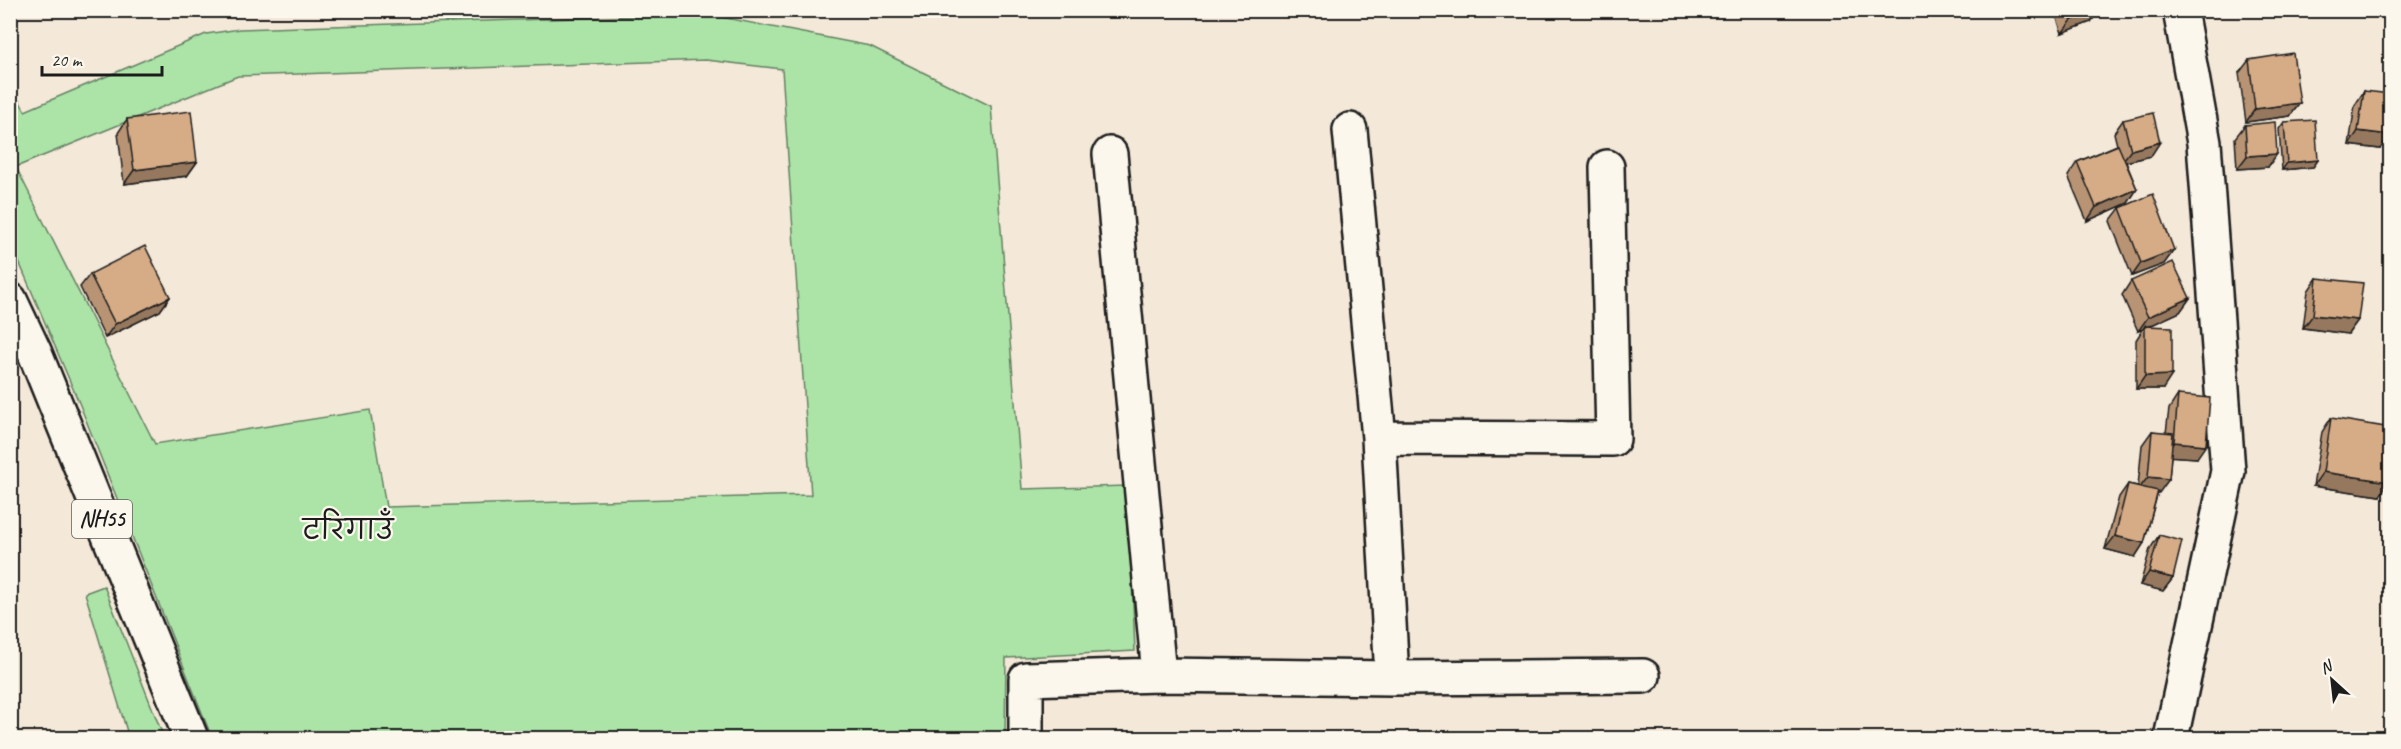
<svg xmlns="http://www.w3.org/2000/svg" width="2401" height="749" font-family="Caveat,'Playpen Sans Deva',sans-serif">
<rect width="100%" height="100%" fill="#f4e8d8"/>
<filter id="ink" filterUnits="userSpaceOnUse"><feTurbulence type="fractalNoise" baseFrequency=".0167" numOctaves="2"/><feDisplacementMap in="SourceGraphic" scale="12" xChannelSelector="R" yChannelSelector="G"/><feConvolveMatrix kernelMatrix="1 2 1 2 8 2 1 2 1" color-interpolation-filters="sRGB"/></filter>
<g filter="url(#ink)">
<!-- green -->
<path fill="#ace4a8" stroke="#648062" stroke-width="1.5" fill-rule="evenodd" d="M705 14 870 46 991 106 1022 489 1128 486 1135 651 1006 658 1005 738H212L80 405 11 243 10 84 25 111 206 34 240 29ZM706 60 782 69 811 495 386 507 370 410 155 444 16 167 238 76Z
M104 586 164 738H129L85 593Z"/>
<g fill="none" stroke-linecap="round" stroke-linejoin="round">
<defs>
<path id="minor" d="M1350 130 1379 438 1392 678
M1110 154 1159 675
M1379 438 1613 439 1607 167
M1026 738V679L1159 675 1392 678 1643 676
M2171 738 2228 471 2204 143 2180 10"/>
<path id="major" d="M10 300 34 351 191 738"/>
</defs>
<!-- minor casing -->
<use href="#minor" stroke="#1c1c1c" stroke-width="38"/>
<!-- major casing -->
<use href="#major" stroke="#1c1c1c" stroke-width="38"/>
<!-- minor -->
<use href="#minor" stroke="#fbf7ec" stroke-width="33"/>
<!-- major -->
<use href="#major" stroke="#fbf7ec" stroke-width="33"/>
</g>
<!-- wall -->
<path fill="#b89474" stroke="#1c1c1c" stroke-width="1.5" d="M2054 10H2099L2091 22 2062 33Z
M2249 60 2300 103 2290 116 2246 122 2239 73Z
M2364 91 2380 149 2349 145 2355 105Z
M127 119 197 162 187 176 124 184 118 133Z
M2123 120 2151 156 2126 162 2137 189 2128 203 2087 221 2068 176 2077 162 2117 145 2114 133Z
M2284 122 2318 160 2313 167 2282 170 2279 129Z
M2245 125 2268 167 2237 169 2235 138Z
M2120 208 2174 250 2164 264 2132 276 2110 221Z
M90 274 170 297 160 311 105 338 80 287Z
M2317 278 2358 320 2348 334 2303 328 2308 291Z
M2131 281 2190 298 2180 312 2149 326 2163 389H2136V340L2143 329 2138 331 2122 295Z
M2178 395 2197 458 2171 456 2169 479 2158 492 2144 543 2135 557 2105 549 2119 497 2128 484 2138 486 2142 445 2152 431 2166 433 2169 409Z
M2331 418 2380 496 2313 486 2322 432Z
M2159 535 2173 578 2163 591 2140 585 2150 549Z"/>
<!-- shaded-wall -->
<path fill="#96785e" stroke="#1c1c1c" stroke-width="1.5" d="M2096 10H2099L2091 22 2062 33 2072 20Z
M2300 103 2290 116 2246 122 2255 109Z
M2358 131 2390 135 2380 149 2349 145Z
M2160 142 2151 156 2121 163 2131 150Z
M2277 154 2268 167 2237 169 2247 156Z
M2318 160 2313 167 2282 170 2287 163Z
M197 162 187 176 124 184 134 170Z
M2137 189 2128 203 2087 221 2096 207Z
M2174 250 2164 264 2132 276 2141 263Z
M170 297 160 311 105 338 115 324Z
M2190 298 2180 312 2145 328V326L2143 329 2138 331 2148 317Z
M2313 315 2358 320 2348 334 2303 328Z
M2172 375 2163 389H2136L2145 376Z
M2174 442 2206 445 2197 458 2164 456Z
M2323 472 2389 482 2380 496 2313 486Z
M2148 477 2169 479 2159 493 2138 490Z
M2115 536 2144 543 2135 557 2105 549Z
M2149 572 2173 578 2163 591 2140 585Z"/>
<!-- building -->
<path fill="#d6ac87" stroke="#1c1c1c" stroke-width="1.5" d="M2068 10H2096L2072 20Z
M2293 53 2300 103 2255 109 2249 60Z
M2364 91 2391 94 2390 135 2358 131Z
M191 111 197 162 134 170 127 119Z
M2153 113 2160 142 2131 150 2123 120Z
M2315 120 2318 160 2287 163 2284 122Z
M2275 122 2277 154 2247 156 2245 125Z
M2118 145 2137 189 2096 207 2077 162Z
M2153 194 2174 250 2141 263 2120 208Z
M145 246 170 297 115 324 90 274Z
M2173 262 2190 298 2148 317 2131 281Z
M2317 278 2363 283 2358 320 2313 315Z
M2145 326 2172 327V375L2145 376Z
M2178 395 2210 398 2206 445 2174 442Z
M2331 418 2391 428V474L2389 482 2323 472Z
M2152 431 2173 433 2169 479 2148 477Z
M2128 484 2158 491 2144 543 2115 536Z
M2159 535 2182 541 2173 578 2149 572Z"/>
</g>
<g text-anchor="middle" dominant-baseline="central" stroke-width="4.5" stroke-linejoin="round" paint-order="stroke">
<!-- shield labels -->
<rect fill="#fbf7ec" stroke="#5f5e5a" stroke-width="1.5" x="72" y="500" width="60" height="38" rx="4.5"/>
<g font-size="22" font-weight="bold" fill="#1c1c1c">
<text x="102" y="519">NH55</text>
</g>
<!-- quarter labels -->
<g font-size="27" fill="#1c1c1c" stroke="#fbf7ec">
<text x="348" y="530">टरिगाउँ</text>
</g>
</g>
<!-- margin -->
<rect width="2401" height="749" fill="none" stroke="#fbf7ec" stroke-width="36"/>
<rect x="18" y="18" width="2365" height="713" fill="none" stroke="#1c1c1c" stroke-width="2" filter="url(#ink)"/>
<!-- north arrow -->
<g transform="translate(2332 680) rotate(333)" stroke="#fbf7ec" stroke-width="4.5" paint-order="stroke">
<path d="M0-4.5L10 22L0 15L-10 22Z" fill="#1c1c1c"/>
<text y="-9" font-size="16" font-weight="bold" text-anchor="middle" fill="#1c1c1c">N</text>
</g>
<!-- scale -->
<path d="M42 66v9h120v-9" fill="none" stroke="#1c1c1c" stroke-width="3"/>
<text x="51" y="66" font-size="18" fill="#1c1c1c" stroke="#fbf7ec" stroke-width="4.5" paint-order="stroke">20 m</text>
</svg>
